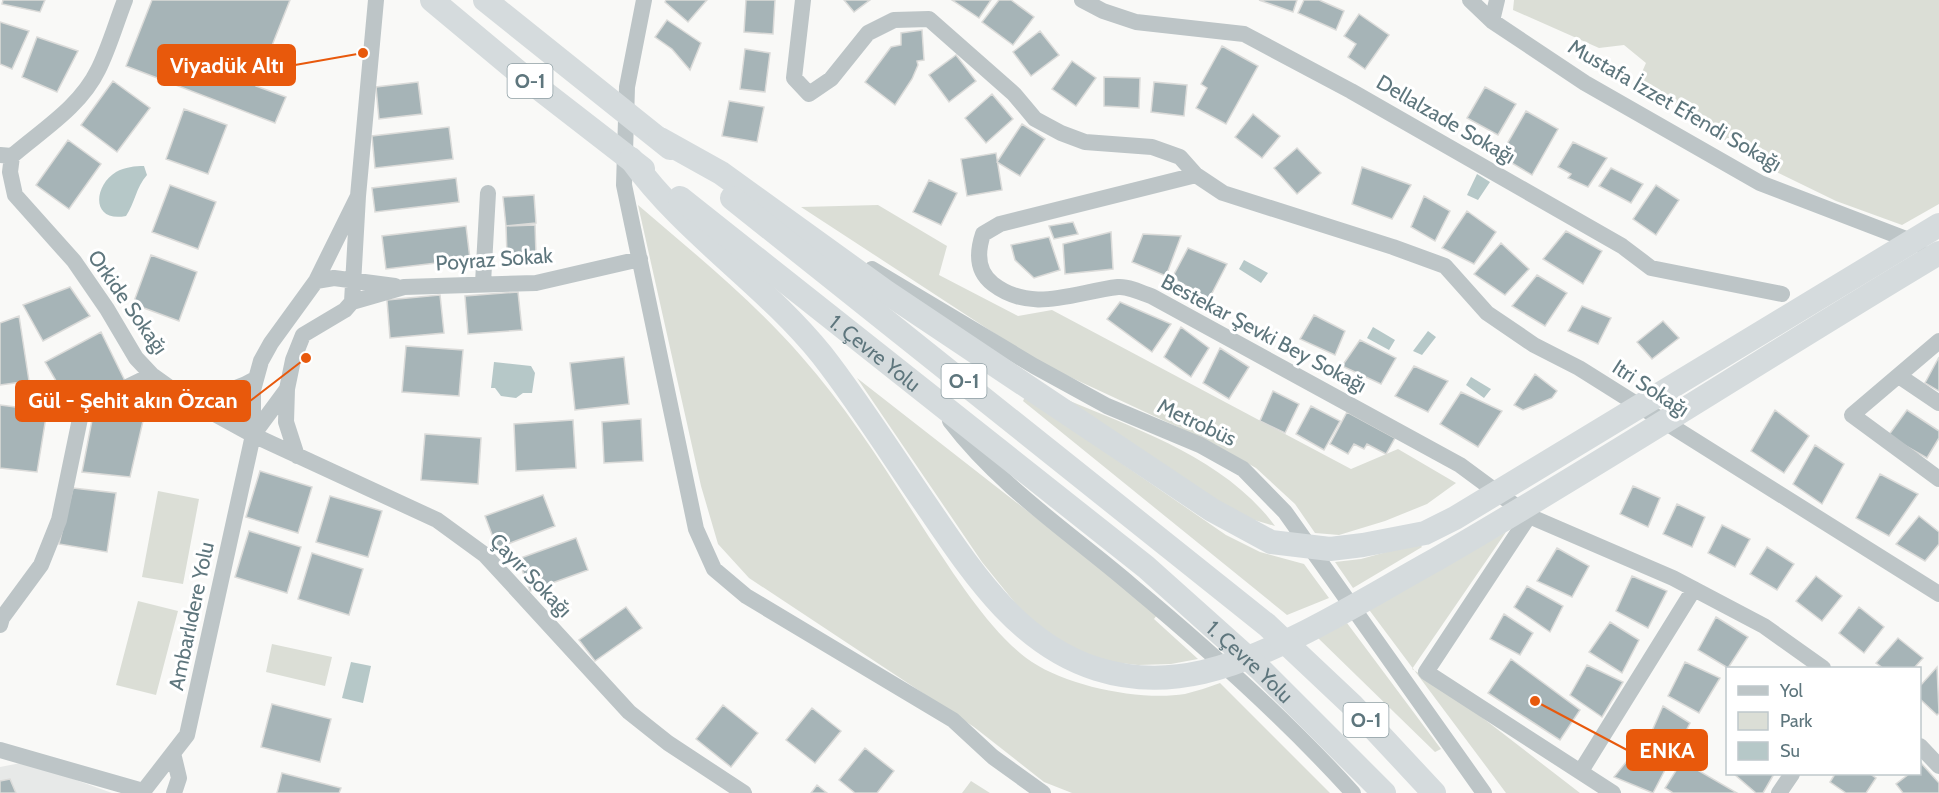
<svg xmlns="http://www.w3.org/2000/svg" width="1939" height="793" font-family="Cabin,sans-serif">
<rect width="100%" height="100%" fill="#f9f9f7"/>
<!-- built -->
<path fill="#e7e9e8" d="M26 762 112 793H0V767Z"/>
<!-- green -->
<path fill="#dbded6" d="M1514 0H1939V204L1902 225 1836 201 1756 162 1639 79 1646 63 1624 45 1599 48 1513 10Z
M638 205C694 253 752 300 801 356 850 411 889 475 929 537 956 577 992 635 1032 662 1070 687 1141 701 1185 694 1197 691 1209 687 1220 683L1330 793H1072L1044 782 974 727 749 578 718 544 701 486Z
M878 205 947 246 939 275 1018 316 1052 310 1351 469 1398 449 1456 483 1427 504 1385 521 1339 535 1315 533 1295 504 1256 468 1214 444 1040 363 801 207Z
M857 378 1121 584 1157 615 1154 619 1198 659 1171 664 1138 665 1102 661 1065 645 1028 619 982 562Z
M1025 397 1226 535 1260 552 1304 564 1329 598 1287 615 1023 401Z
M1061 397C1137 430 1224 457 1275 526L1251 519 1211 497Z
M158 491 199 499 183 584 142 577Z
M1506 532 1412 669 1449 692 1580 793H1506L1367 607Z
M1419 543 1422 547 1353 588 1335 562 1361 559Z
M138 601 178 611 156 695 116 685Z
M1347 623 1441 749 1435 752 1318 638Z
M272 644 332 657 325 686 266 672Z
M971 781 990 793H962Z"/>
<!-- water -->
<path fill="#b6c8c8" d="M144 166 147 175C136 187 135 203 126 216 91 223 93 186 116 172 125 167 135 166 144 166Z
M1477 174 1490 182 1478 200 1467 195Z
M1244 260 1268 273 1261 283 1239 269Z
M1373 327 1395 340 1389 350 1367 338Z
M1428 331 1436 337 1422 355 1413 351Z
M494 362 531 366 535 373 532 393H523L516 398 501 396 495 388H491Z
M1471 377 1491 389 1484 398 1466 385Z
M351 662 371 666 363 703 342 698Z"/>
<!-- building -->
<path fill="#a6b4b7" stroke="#dbdbd9" stroke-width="1.5" d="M3 0H45L40 12 2 4Z
M152 0H290L256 86 286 97 275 123 126 66Z
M666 0H707L688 22 665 2Z
M746 0H775L773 34 744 32Z
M844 0H870L854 12Z
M952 0H991L979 18Z
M999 0H1011L1034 17 1013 45 982 22Z
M1259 0H1297L1293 12Z
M1304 0H1319L1344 11 1336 30 1298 13Z
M1359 14 1389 35 1365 69 1348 57 1356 44 1344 36Z
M667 20 701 43 690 70 672 49 655 37Z
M0 22 29 31 12 69 0 64Z
M922 30 924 60 917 61 918 65 912 79 895 105 865 82 891 47 901 45V33Z
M1040 31 1059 55 1031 76 1013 52Z
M37 37 78 51 57 92 22 77Z
M1222 46 1258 66 1226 124 1196 108 1207 88 1201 84Z
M745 49 770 53 765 92 740 89Z
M956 55 976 81 949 102 929 75Z
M1072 61 1096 78 1076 106 1052 89Z
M1104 77 1140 78 1139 108 1104 106Z
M113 81 150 108 117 152 81 125Z
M418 82 422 114 379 119 376 87Z
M1154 82 1187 85 1184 116 1151 112Z
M1485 87 1516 104 1498 135 1467 118Z
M992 94 1013 119 986 143 965 118Z
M729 101 764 107 757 142 722 136Z
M184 109 227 125 208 174 166 159Z
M1526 111 1558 129 1532 175 1500 156Z
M1253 114 1280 136 1262 158 1235 137Z
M1022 124 1045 139 1020 176 997 162Z
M449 127 453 159 375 168 372 136Z
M68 140 101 164 69 209 36 185Z
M1573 142 1607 158 1588 187 1568 178 1571 174 1558 167Z
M1297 148 1321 173 1297 194 1274 168Z
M996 153 1002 190 967 196 961 159Z
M1362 167 1411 185 1392 219 1352 204Z
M1611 168 1643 184 1631 203 1599 186Z
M456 178 459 202 375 212 372 188Z
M929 180 957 193 941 225 913 212Z
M170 185 216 202 198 249 152 232Z
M1656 185 1679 200 1656 235 1633 219Z
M534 195 536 223 506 226 503 197Z
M1424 196 1450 211 1435 241 1411 227Z
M1467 211 1496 232 1474 264 1442 248Z
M1073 222 1078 234 1054 239 1049 226Z
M535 225 536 254 507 255 506 226Z
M466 226 470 259 386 269 382 236Z
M1566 231 1602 251 1583 284 1543 259Z
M1111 232 1113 269 1065 274 1063 244Z
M1143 234 1181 236 1166 276 1132 262Z
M1049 237 1060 270 1034 278 1015 260 1011 245Z
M1501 243 1529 269 1505 295 1474 274Z
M1188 248 1227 264 1209 299 1172 278Z
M151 255 197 272 179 321 133 304Z
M1537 275 1567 293 1545 326 1512 306Z
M70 287 90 316 43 341 23 305Z
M518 292 522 330 468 334 465 296Z
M440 295 444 333 390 338 387 300Z
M1120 302 1171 324 1152 352 1107 319Z
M1582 306 1611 318 1598 344 1568 331Z
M1314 315 1345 331 1335 355 1300 339Z
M19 316 29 381 0 385V323Z
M1663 321 1679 338 1652 359 1637 342Z
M1181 327 1209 348 1191 377 1164 357Z
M101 332 128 387 73 410 45 362Z
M1360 340 1396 358 1381 384 1342 366Z
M406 346 463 350 459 396 402 392Z
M1220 348 1249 367 1229 399 1203 383Z
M624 357 629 404 575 410 570 363Z
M1939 357V391L1925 383Z
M1414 366 1448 381 1428 412 1395 396Z
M1535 374 1557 391 1552 398 1523 410 1514 405Z
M1273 391 1299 404 1285 433 1260 421Z
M1461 392 1502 411 1478 447 1440 424Z
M0 405 47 411 37 472 0 468Z
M1311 406 1340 421 1324 450 1296 434Z
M1775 410 1809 436 1784 473 1751 451Z
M1907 410 1939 431V438L1927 458 1888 436Z
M1347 412 1395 438 1386 454 1367 444 1364 449 1354 444 1348 454 1330 444Z
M93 415 143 421 130 477 82 472Z
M641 419 643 461 604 463 602 422Z
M573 420 576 468 516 471 514 424Z
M425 434 481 438 478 484 421 480Z
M1815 445 1844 464 1822 504 1793 484Z
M260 471 312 487 298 533 246 517Z
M1880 474 1918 494 1889 536 1856 518Z
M1633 486 1660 498 1648 527 1620 514Z
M73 488 116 493 107 552 59 544Z
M543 495 555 526 497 548 485 516Z
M330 496 382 511 368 557 316 542Z
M1677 504 1705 517 1692 547 1663 534Z
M1919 516 1939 532V544L1925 561 1896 544Z
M1722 525 1750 539 1735 567 1708 553Z
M249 531 301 547 287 593 235 577Z
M576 538 588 570 530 591 518 559Z
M1767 547 1794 564 1777 590 1750 574Z
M1557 548 1589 566 1572 597 1537 581Z
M312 553 363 569 349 615 298 599Z
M1632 576 1667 591 1648 628 1616 611Z
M1816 576 1842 596 1822 621 1796 601Z
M1527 586 1563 606 1550 632 1514 607Z
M626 607 642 628 595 661 579 640Z
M1859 607 1884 627 1864 653 1839 633Z
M1504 614 1533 633 1520 655 1490 639Z
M1716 617 1748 637 1728 668 1698 650Z
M1610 622 1639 640 1622 673 1589 652Z
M1898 638 1923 658 1914 668H1883L1876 663Z
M1511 659 1580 710 1560 740 1488 693Z
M1685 662 1720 678 1699 713 1668 696Z
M1587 665 1623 682 1602 717 1570 695Z
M1937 667 1939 713 1937 715 1920 699V686Z
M272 704 331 719 320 762 261 747Z
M723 705 758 733 731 767 696 739Z
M1663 706 1690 723 1675 753 1648 740Z
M812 708 841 731 815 763 786 740Z
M865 748 894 771 877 793H855L839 780Z
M1635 751 1666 768 1653 793 1614 777Z
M1682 761 1737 793H1673L1665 788Z
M1921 763 1939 783V793H1903L1896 784 1909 774H1920Z
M282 773 341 788 339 793H277Z
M1734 774H1774L1763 793H1756Z
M1835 774H1870L1876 778 1866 793H1846L1830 782Z
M10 779 16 793H0V781Z
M817 785 827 793H811Z"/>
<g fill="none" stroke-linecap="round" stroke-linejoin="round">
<!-- minor -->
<path stroke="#bdc5c7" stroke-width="16" d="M644 0 627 87 624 185 696 529 714 569 746 596 953 720 993 757 1043 793
M803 0 794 78 809 94 831 79 868 33 894 20 929 19 1014 94 1035 119 1061 133 1085 142 1152 147 1180 157 1196 175 1223 193 1393 247 1445 266 1487 313 1534 345 1579 368 1939 594
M1082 0 1103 11 1136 22 1244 34 1351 91 1622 246 1651 268 1782 294
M1470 0 1492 21 1585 83 1760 183 1919 244
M1492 21 1497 0
M0 155 12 156C42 130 80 107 98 70 109 48 116 23 125 0
M12 156 10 172 15 195 74 261 107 309 136 358 152 375 180 395 253 435 437 520 485 555 629 712 668 743 744 793
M1196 175 1000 224 983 234C977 252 976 271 993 284 1032 314 1074 292 1118 287 1128 286 1143 293 1153 297L1460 465 1529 516 1673 578 1764 626 1823 668
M872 269 1034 366 1107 406 1200 445 1243 469 1285 512 1484 793
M316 281 334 278 395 286
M483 283 488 193
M352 302 404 287 536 283 640 259
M1939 341 1852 415 1939 479
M1899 376 1939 403
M287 389 286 422 297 456
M178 391C207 394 230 394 255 379
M950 421C1000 487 1069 532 1131 585 1209 650 1285 718 1353 793
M253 435 287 389 293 360 303 335 345 310 352 302 358 196 376 0
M1529 516 1426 672 1613 793
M0 625 2 618 41 565 59 520 82 409 152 375
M1920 746 1939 766
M0 750 143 791
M173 753 179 778 174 793
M1581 771 1694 589
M142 793 187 735 253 435V390L261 361 271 343 316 281 358 196
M1779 793 1792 774"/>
<!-- highway -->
<g stroke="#d5dbdd" stroke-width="24">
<path d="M432 0 523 76 643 169"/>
<path d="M485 0 670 148"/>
<path d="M660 139 721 173 886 292 1212 510 1271 542 1330 549 1363 545 1425 533 1455 518 1939 225"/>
<path d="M631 159C685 234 765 284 822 355 861 405 895 460 931 512 974 575 1020 645 1097 669 1132 680 1168 680 1203 672 1280 654 1366 598 1435 560 1605 462 1770 354 1939 253"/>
<path id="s1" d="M680 198 1146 567 1260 669 1384 793"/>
<path d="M732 198 1267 625 1352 705 1434 793"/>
</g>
</g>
<g text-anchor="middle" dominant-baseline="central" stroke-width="6" stroke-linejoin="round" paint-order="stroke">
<!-- shield labels -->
<g fill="#fff" stroke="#8e9fa4" stroke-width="1.5">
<rect x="507.5" y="64" width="45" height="34" rx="4.5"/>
<rect x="941.5" y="364" width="45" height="34" rx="4.5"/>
<rect x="1343.5" y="703" width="45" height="34" rx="4.5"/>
</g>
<g font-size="20" font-weight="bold" fill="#5e767d">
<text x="530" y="81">O-1</text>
<text x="964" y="381">O-1</text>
<text x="1366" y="720">O-1</text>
</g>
<!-- street labels -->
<g font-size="21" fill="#5e767d" stroke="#fff">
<text transform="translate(1675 105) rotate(30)">Mustafa İzzet Efendi Sokağı</text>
<text transform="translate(1446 119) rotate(30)">Dellalzade Sokağı</text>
<text transform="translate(494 259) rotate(-4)">Poyraz Sokak</text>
<text transform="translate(128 302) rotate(55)">Orkide Sokağı</text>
<text transform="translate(1264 333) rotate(28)">Bestekar Şevki Bey Sokağı</text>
<text stroke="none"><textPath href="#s1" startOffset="249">1. Çevre Yolu</textPath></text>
<text transform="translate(1651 388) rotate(33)">Itri Sokağı</text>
<text transform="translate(1197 422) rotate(25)">Metrobüs</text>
<text transform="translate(531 575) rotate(46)">Çayır Sokağı</text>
<text transform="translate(191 616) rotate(-78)">Ambarlıdere Yolu</text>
<text stroke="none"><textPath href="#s1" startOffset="735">1. Çevre Yolu</textPath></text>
</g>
</g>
<!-- callouts -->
<path fill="none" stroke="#e8590c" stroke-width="2" d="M363 53L295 65M306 358L250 401M1535 701L1627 750"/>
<g fill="#e8590c" stroke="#fff" stroke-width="2">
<circle cx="363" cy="53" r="6"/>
<circle cx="306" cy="358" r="6"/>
<circle cx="1535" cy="701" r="6"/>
</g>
<g fill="#e8590c" stroke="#e8590c" stroke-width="2">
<rect x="158" y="45" width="137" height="40" rx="6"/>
<rect x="16" y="381" width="234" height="40" rx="6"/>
<rect x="1627" y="730" width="80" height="40" rx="6"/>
</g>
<g font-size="22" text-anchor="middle" font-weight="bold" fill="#fff">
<text x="227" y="73">Viyadük Altı</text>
<text x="133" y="408">Gül - Şehit akın Özcan</text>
<text x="1667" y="758">ENKA</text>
</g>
<!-- legend -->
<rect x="1726" y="667" width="195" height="108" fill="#ffffff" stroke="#bfc8cb" stroke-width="1.5"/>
<rect x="1738" y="686" width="30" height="9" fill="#bdc5c7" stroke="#bfc8cb" stroke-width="1.5"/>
<text x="1780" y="697" font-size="18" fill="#5e767d">Yol</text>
<rect x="1738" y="712" width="30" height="18" fill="#dbded6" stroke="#bfc8cb" stroke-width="1.5"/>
<text x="1780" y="727" font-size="18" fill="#5e767d">Park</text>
<rect x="1738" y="742" width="30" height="18" fill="#b6c8c8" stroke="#bfc8cb" stroke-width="1.5"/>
<text x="1780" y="757" font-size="18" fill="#5e767d">Su</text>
</svg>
